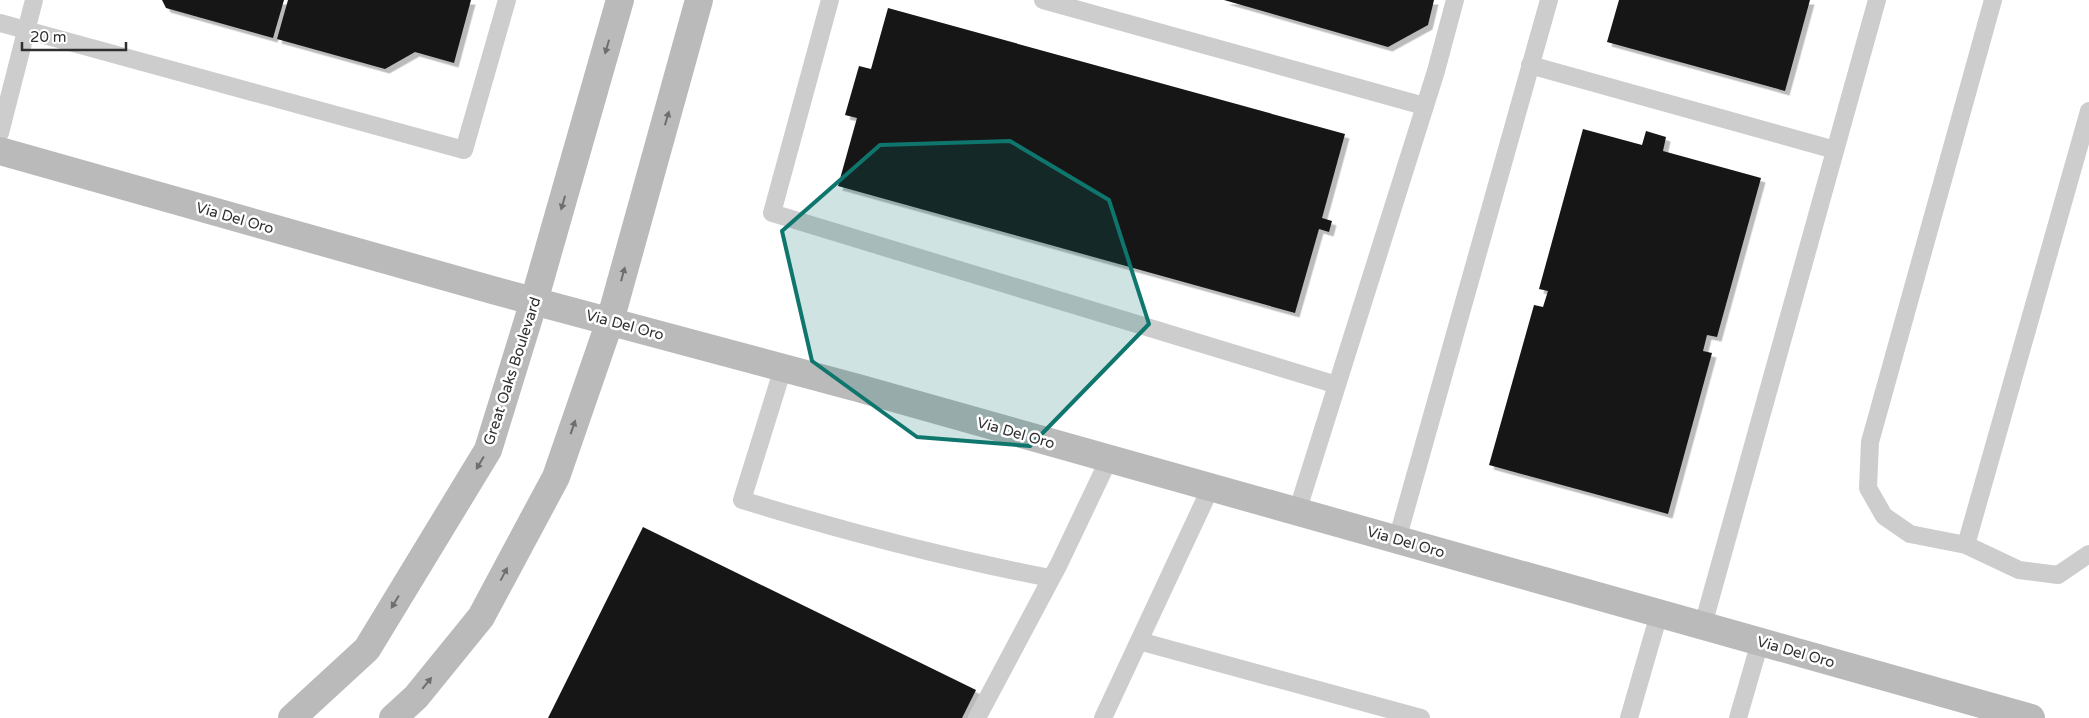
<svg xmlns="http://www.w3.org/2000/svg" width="2089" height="718" font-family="'Varela Round',sans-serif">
<defs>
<filter id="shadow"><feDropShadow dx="4.5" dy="4.5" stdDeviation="0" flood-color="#0004"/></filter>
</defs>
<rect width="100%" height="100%" fill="#fff"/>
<!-- building -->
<path fill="#171717" filter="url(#shadow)" d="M162 0H284L273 38 166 8Z
M288 0H471L454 63 415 52 385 69 277 39Z
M1224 0H1434L1428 25 1388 47Z
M1619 0H1810L1785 91 1607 42Z
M888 8 1345 134 1322 218 1332 221 1329 232 1319 229 1295 313 838 186 857 118 845 115 859 66 871 69Z
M1583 129 1642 145 1646 131 1666 137 1663 151 1761 178 1717 337 1707 335 1703 351 1712 353 1668 514 1489 465 1534 305 1543 307 1548 291 1539 289Z
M643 527 976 690 962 718H548Z"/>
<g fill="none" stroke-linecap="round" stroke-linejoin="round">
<!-- lane -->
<path stroke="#cdcdcd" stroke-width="18" d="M830 0 772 213 1337 385
M1043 0 1424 106
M1993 0 1870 442 1868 488 1884 516 1910 534 1966 545 2019 570 2058 575 2089 554
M0 23 464 150 507 0
M1530 65 1835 150
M0 133 34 0
M783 368 742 500C843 531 947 558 1050 578
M1297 512 1436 71 1455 0
M1397 540 1549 0
M1966 545 2089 111
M1703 625 1877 0
M1139 641 1421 718
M977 718 1059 564 1109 459
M1103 718 1211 487
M1629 718 1659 614
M1738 718 1760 642"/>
<!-- secondary -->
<path stroke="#bababa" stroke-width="28" d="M0 151 496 291 858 388 2031 718
M292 718 367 649 488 450 534 301 620 0
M393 718 416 697 481 617 556 477 610 321 699 0"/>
</g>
<!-- one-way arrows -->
<defs><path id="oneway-solid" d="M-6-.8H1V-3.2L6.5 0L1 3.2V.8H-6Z" transform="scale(1.25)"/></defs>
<g fill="#6e6e6e">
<use href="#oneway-solid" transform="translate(607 47) rotate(106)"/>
<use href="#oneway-solid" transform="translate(667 118) rotate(-74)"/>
<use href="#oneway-solid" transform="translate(563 203) rotate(106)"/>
<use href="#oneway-solid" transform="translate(623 274) rotate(-75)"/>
<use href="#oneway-solid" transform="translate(573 427) rotate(-71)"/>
<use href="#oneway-solid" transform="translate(480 463) rotate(121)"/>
<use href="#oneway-solid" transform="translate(504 574) rotate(-62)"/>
<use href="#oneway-solid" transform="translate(395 602) rotate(121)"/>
<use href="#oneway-solid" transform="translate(427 683) rotate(-51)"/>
</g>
<!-- marked area -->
<path fill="#0f766e" fill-opacity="0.2" stroke="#0f766e" stroke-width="4" stroke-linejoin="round" d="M1010 141 1109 200 1149 324 1030 446 917 437 812 361 782 231 880 145Z"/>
<g text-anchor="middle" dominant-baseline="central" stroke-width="5" stroke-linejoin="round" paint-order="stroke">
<!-- street labels -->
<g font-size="15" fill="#303030" stroke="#fff">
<text transform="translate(235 218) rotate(16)">Via Del Oro</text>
<text transform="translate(625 325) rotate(15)">Via Del Oro</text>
<text transform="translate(512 371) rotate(-72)">Great Oaks Boulevard</text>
<text transform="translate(1016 433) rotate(16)">Via Del Oro</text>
<text transform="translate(1406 542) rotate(16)">Via Del Oro</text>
<text transform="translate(1796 652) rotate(16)">Via Del Oro</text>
</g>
</g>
<!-- scale -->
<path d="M22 42v8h104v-8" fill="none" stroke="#303030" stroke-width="2.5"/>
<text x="30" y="42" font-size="15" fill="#303030" stroke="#ffffff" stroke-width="4" paint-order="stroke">20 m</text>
</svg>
